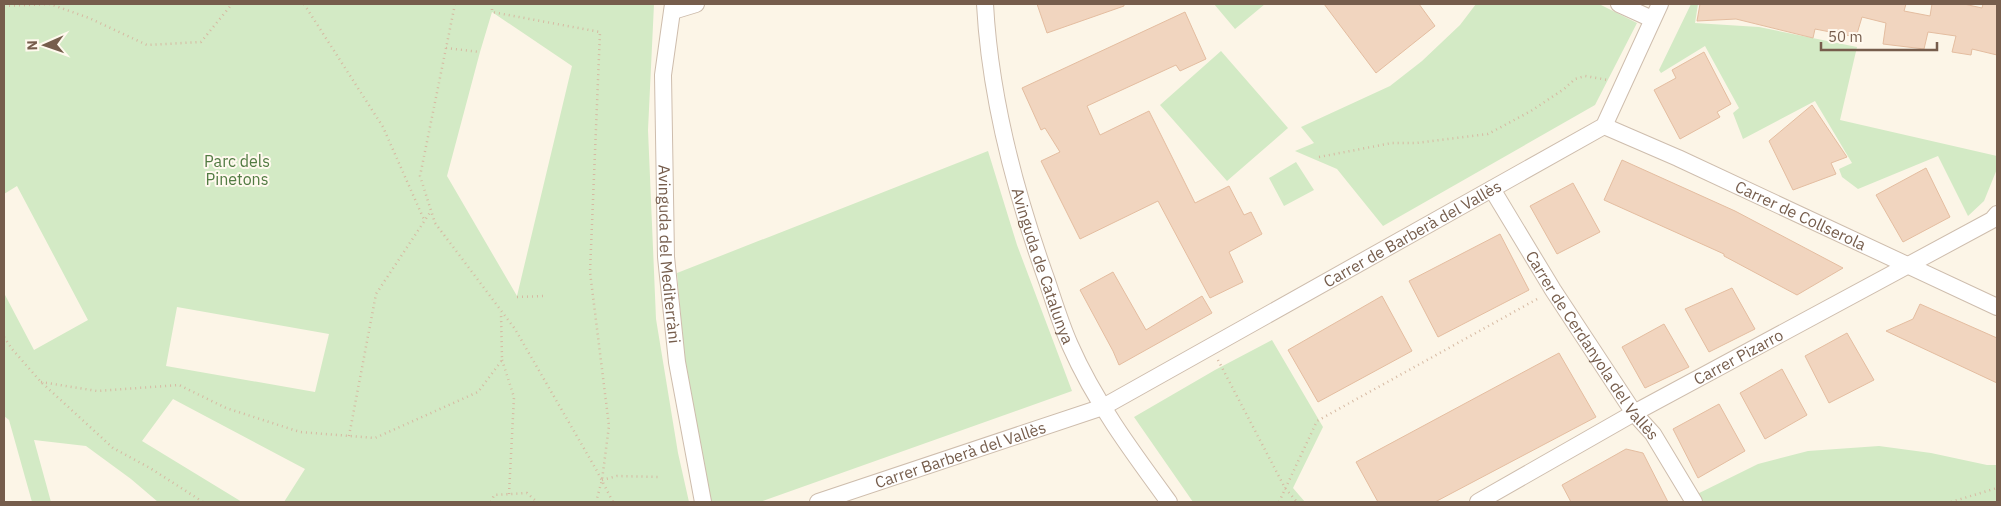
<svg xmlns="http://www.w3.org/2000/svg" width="2001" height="506" font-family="'IBM Plex Sans',sans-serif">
<rect width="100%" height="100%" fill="#fcf5e7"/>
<!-- green -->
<path fill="#d3eac5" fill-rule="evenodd" d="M4 4H654L648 130 656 319 678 453 689 502H284L305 469 173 399 142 441 242 502H158L131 479 86 446 34 440 51 502H32L9 420 4 416V293L34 350 88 320 17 186 4 194ZM492 12 572 66 517 296 447 176 480 52ZM177 307 329 334 315 392 166 366Z
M1214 4H1265L1235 29Z
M1476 4H1599L1637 23 1595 105 1383 226 1337 169 1295 151 1314 143 1301 127 1390 86 1422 61 1460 25Z
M1691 4H1698L1695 23 1759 27 1857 47 1840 120 1997 156V169L1984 201 1968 216 1938 156 1858 189 1842 177 1839 169 1852 163 1815 101 1743 139 1733 113 1739 108 1705 46 1661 73 1659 70Z
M1221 51 1288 128 1227 181 1160 105Z
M988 151 1017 245 1072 391 760 502H711L685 364 677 273Z
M1296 162 1314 190 1284 206 1269 178Z
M1272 340 1323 427 1293 488 1305 502H1193L1134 417 1215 370Z
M1879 446 1931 453 1987 465H1997V502H1681L1758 464 1808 451Z"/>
<!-- building -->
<path fill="#f1d5bf" stroke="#e4bda0" d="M1037 4H1124V6L1047 33Z
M1324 4H1419L1435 26 1376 73Z
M1700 4H1906L1904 11 1930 16 1932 4H1964L1982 8 1983 4H1997V55L1972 49 1971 55 1952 52 1956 36 1928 32 1924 49 1883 44 1886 23 1862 17 1856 37 1815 29 1813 38 1736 19 1697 21Z
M1185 12 1206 59 1180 71 1176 65 1087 106 1100 135 1149 111 1195 203 1229 186 1244 215 1251 212 1262 234 1229 252 1243 282 1210 298 1158 201 1080 239 1041 161 1060 152 1045 128 1041 130 1022 88Z
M1704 52 1731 104 1717 112 1720 117 1680 139 1654 90 1676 78 1672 70Z
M1812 105 1847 157 1831 163 1836 174 1793 190 1769 141Z
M1622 160 1735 211 1843 268 1797 295 1724 256V254L1604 200Z
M1926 168 1950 217 1903 242 1876 195Z
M1573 183 1600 232 1557 254 1530 206Z
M1500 234 1529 290 1438 337 1409 281Z
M1113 272 1146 330 1202 296 1212 313 1119 365 1113 351 1080 290Z
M1732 288 1755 329 1709 352 1685 309Z
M1382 296 1412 351 1318 402 1288 350Z
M1920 304 1997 338V383L1886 331 1913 319Z
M1664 324 1689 367 1645 388 1622 347Z
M1847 333 1874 380 1829 403 1805 356Z
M1559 353 1596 417 1435 502H1378L1356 462Z
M1782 369 1807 415 1765 439 1740 393Z
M1719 404 1745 451 1698 478 1673 429Z
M1626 449 1643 453 1668 502H1571L1562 485Z"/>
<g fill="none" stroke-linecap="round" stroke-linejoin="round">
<defs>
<g id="street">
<path id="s1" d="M673 4 663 75 666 257 677 362 703 502"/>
<path id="s2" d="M985 4C990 98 1015 192 1047 281 1054 302 1061 325 1070 345 1095 402 1133 453 1169 502"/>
<path d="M1619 4 1652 19"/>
<path d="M673 11 696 4"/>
<path id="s3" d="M1604 126 1678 158 1997 307"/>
<path id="s4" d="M1492 189 1553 290 1634 413 1653 434 1694 502"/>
<path id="s5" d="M818 502 1103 407 1604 126 1660 4"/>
<path id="s6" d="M1478 502 1634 413 1992 220 1997 214"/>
</g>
</defs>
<!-- street casing -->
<use href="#street" stroke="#cebdad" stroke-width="18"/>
<!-- path -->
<path stroke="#d6b9a2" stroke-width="2.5" stroke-dasharray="1 4" stroke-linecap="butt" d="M304 4 383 127 425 222
M455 4 420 176 435 223 515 329 597 471 613 502
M492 4V12L600 32 590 272 609 426 602 480 596 502
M4 6 50 4 89 18 147 45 201 42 232 4
M446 48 480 52
M1319 157 1392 143H1416L1488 134 1531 111 1564 89 1575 79 1585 76 1608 80
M517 297 545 296
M4 337 12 349 41 382 113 448 150 468 203 502
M502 360 514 397 509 494
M1218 360 1285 488 1297 502
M41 382 97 391 179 385 226 408 300 432 375 438 478 392 502 360 501 312
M349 436 376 294 431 211
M602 480 617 476 658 477
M491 502 494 495 527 493 537 502
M1279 502 1317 421 1539 298
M1951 502 1997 488"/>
<!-- street -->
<use href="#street" stroke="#fff" stroke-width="16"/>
</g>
<g text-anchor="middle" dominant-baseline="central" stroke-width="4" stroke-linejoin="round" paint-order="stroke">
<!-- park labels -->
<g font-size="16" fill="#527b43" stroke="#fff9ee">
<text x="237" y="161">Parc dels<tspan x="237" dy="18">Pinetons</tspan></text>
</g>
<!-- street labels -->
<g font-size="16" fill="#765d4c" stroke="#fff9ee">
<text stroke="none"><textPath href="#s3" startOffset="216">Carrer de Collserola</textPath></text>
<text stroke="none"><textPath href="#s5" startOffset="655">Carrer de Barberà del Vallès</textPath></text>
<text stroke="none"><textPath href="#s1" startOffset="251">Avinguda del Mediterràni</textPath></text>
<text stroke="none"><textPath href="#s2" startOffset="269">Avinguda de Catalunya</textPath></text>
<text stroke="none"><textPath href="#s4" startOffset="186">Carrer de Cerdanyola del Vallès</textPath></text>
<text stroke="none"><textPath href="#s6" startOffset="298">Carrer Pizarro</textPath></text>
<text stroke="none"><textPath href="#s5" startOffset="150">Carrer Barberà del Vallès</textPath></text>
</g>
</g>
<!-- border -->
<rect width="2001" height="506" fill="none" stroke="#765d4c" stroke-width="10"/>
<!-- north arrow -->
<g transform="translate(45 45) rotate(268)" stroke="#fff9ee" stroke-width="4" paint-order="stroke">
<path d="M0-4L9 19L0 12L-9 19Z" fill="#765d4c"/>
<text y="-8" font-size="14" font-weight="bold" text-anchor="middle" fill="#765d4c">N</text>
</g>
<!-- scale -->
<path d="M1821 42v8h116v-8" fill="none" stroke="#765d4c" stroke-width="2.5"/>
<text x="1828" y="42" font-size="15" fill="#765d4c" stroke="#fff9ee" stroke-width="4" paint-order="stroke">50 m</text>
</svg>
